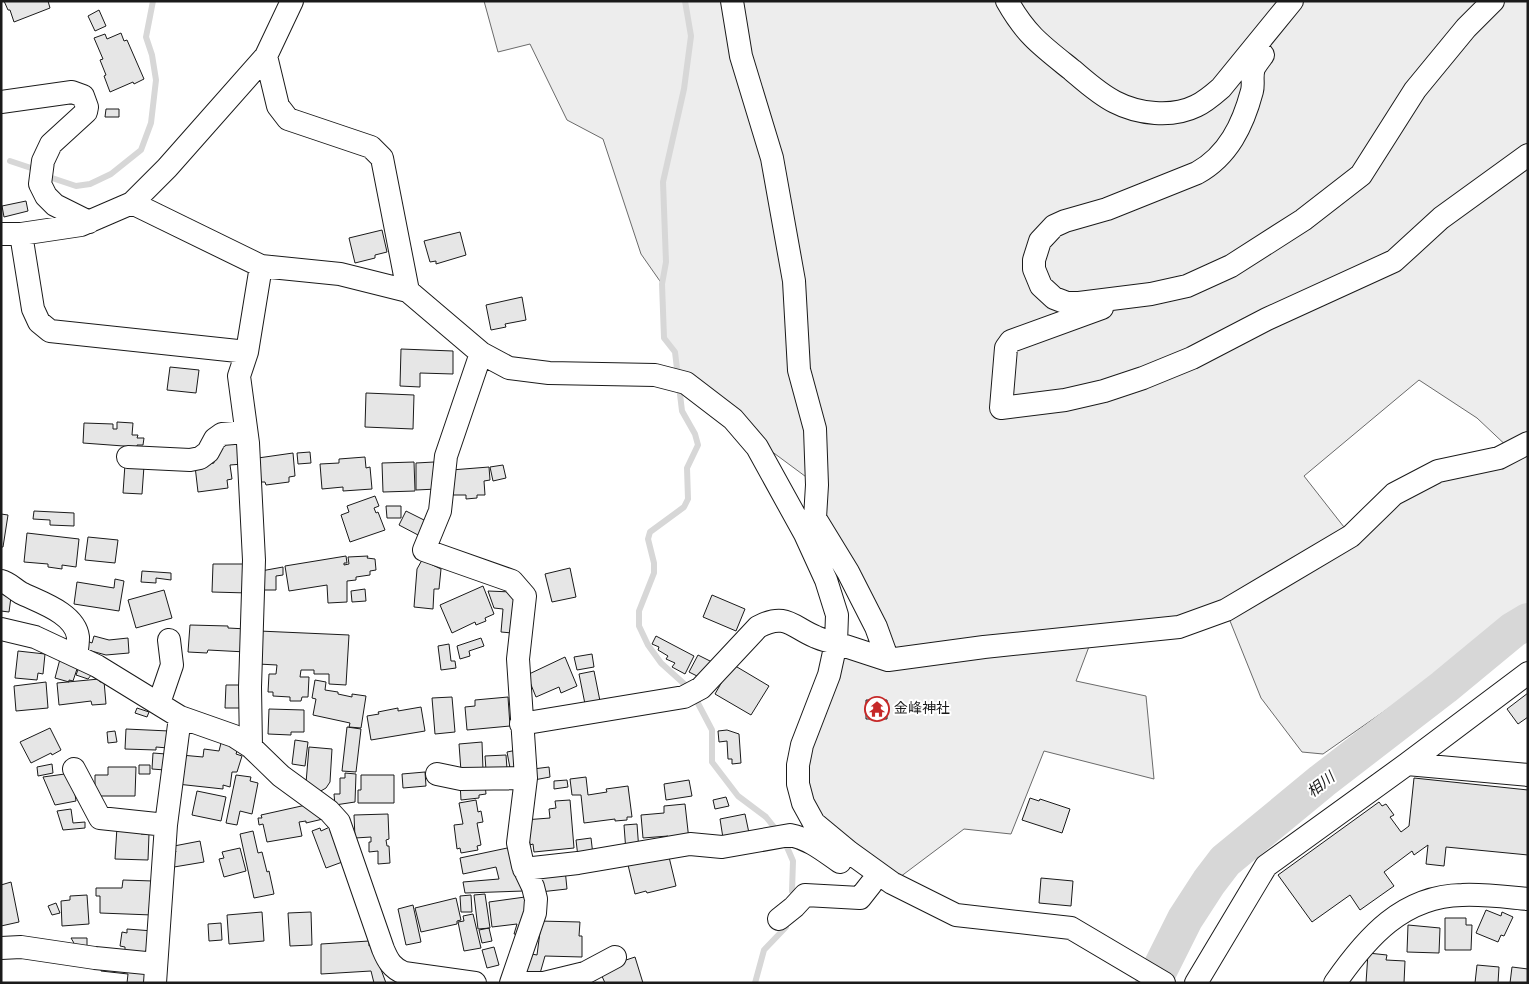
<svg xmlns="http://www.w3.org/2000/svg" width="1529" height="984" font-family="'Alegreya Sans','Noto Sans JP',sans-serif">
<rect width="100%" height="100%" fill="#fff"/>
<!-- built -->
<path fill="#ededed" stroke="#6a6a6a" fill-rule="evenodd" d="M484 1H1528V611L1323 754 1302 752 1261 698 1226 611 1093 636 1076 681 1146 696 1154 779 1044 751 1011 834 964 829 892 883 849 852 798 784 836 643 887 660 815 518 817 485 678 382 675 352 664 338 662 284 641 254 603 139 567 120 530 44 498 52ZM1419 380 1477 418 1512 451 1394 494 1351 536 1304 476Z"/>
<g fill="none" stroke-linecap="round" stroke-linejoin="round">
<!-- stream -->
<path stroke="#d7d7d7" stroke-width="6" d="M685 1 691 36 684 89 663 182 666 262 662 284 664 338 675 352 682 411 695 434 698 445 687 468 688 499 684 507 650 532 648 539 654 563V573L639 611V626L648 645 661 663 691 690 712 730V762L738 796 766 817 778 832
M10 161 37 170
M52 178 76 186 90 184 111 174 141 150 151 123 156 80 152 55 146 37 153 1
M784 840 793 861 792 891
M755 983 764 950 786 927"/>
<!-- river -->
<path stroke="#d7d7d7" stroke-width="36" d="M1153 983 1185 919 1209 882 1225 861 1322 781 1444 687 1513 630 1528 621"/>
</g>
<!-- building -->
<path fill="#e6e6e6" stroke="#1a1a1a" d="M4 1H48L50 8 14 22 10 10H8Z
M99 10 106 26 95 31 88 16Z
M121 33 124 41 127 40 144 79 134 84 133 82 110 92 104 76 106 75 100 60 103 59 94 38 105 34 107 39Z
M106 109H119V117H105Z
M26 201 28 211 4 217 2 206Z
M382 230 387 252 375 255V258L355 263 349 238Z
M460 232 466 255 436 264V261L430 262 424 241Z
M522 297 526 320 505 324 506 327 491 330 486 305Z
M401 349 453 351V374L420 373V387L400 386Z
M170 367 199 370 196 393 167 390Z
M366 393 414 395 413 429 365 427Z
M117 422 133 423 132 435H138L137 438H144L143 445H137V447L83 443 84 423 113 424V429H117Z
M240 439 243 464 230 465 232 479 227 480 228 488 198 492 195 466 214 463 213 451 219 442Z
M310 452 311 463 298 464 297 453Z
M293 453 295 476 289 477V482L266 485 265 482H261L258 458Z
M365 457 366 468 370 467 372 489 343 491V487L322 489 320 464 339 463V459Z
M414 462 415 491 383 492 382 463Z
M434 462 437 489 416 490V463Z
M125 464 144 466 142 494 123 493Z
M503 465 506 478 493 481 490 467Z
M489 467 490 480 484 481 485 495H477V498L466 499V495H453L451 470Z
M375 496 379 506 374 508 376 513 378 512 385 530 350 542 341 515 349 512 347 506Z
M386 506H401V518H387Z
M34 511 74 513V526L50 525V520L33 519Z
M406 511 426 521 418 535 399 525Z
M1 514 8 515 3 547H1Z
M27 533 79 539 76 567 62 565V569L48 567V564L24 562Z
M88 537 118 540 115 563 85 560Z
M346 556 347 563H344V565L349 564 348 557 368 556 367 558 375 559 376 570 370 571V575L356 577V580L347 581V602L328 603 327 585 289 591 285 566Z
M422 560 441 569 439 589H434L433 609 414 607 417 569Z
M213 564H248V593L212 592Z
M283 567V575L276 576V590H261V571Z
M570 568 576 597 552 602 545 574Z
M142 571 171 573V580L156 578V583L141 582Z
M115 579 124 581 119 611 74 604 77 582 114 588Z
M483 586 494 614 485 618 486 621 476 625 475 622 452 633 440 605Z
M1 587 11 597 9 612 1 611Z
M365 589 366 601 352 602 351 591Z
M164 590 172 618 136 628 128 600Z
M488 591 512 592 516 599 512 633 501 632 503 609 494 608Z
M712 595 745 609 736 631 703 617Z
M190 625 228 626V628L247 629 246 652 208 650 207 653 188 652Z
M259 631 349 635 346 685 329 684V674H314V670H301L300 677H309L308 697H302L301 701H290V697L273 696V692H268L269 674H276L277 665 258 664Z
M94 636 109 640 128 638 129 653 106 655 84 649 87 641 92 643Z
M656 636 694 656 685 674 672 667 675 663 666 659 668 656 658 650 659 647 652 644Z
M481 638 484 646 469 651 470 656 460 659 457 646Z
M449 644 451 661H455L456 668 441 670 438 646Z
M18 651 45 654 43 674 38 673 37 680 15 678Z
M592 654 594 667 577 670 574 657Z
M698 655 714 663 701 678 689 672Z
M565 657 577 686 561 693 559 687 536 697 527 675Z
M60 659 78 666 73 681 69 680V682L55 678Z
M732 664 769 686 751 715 715 694Z
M79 667 92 674 88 679 76 675Z
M594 671 601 706 585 704 579 674Z
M99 679 100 682 104 681 106 704 92 705 91 701 59 705 57 683Z
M315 680 326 682 325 690 338 692V694L352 697V694L366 696 361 728 349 727 350 723 313 715 316 699 312 698Z
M46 682 48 708 16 711 14 686Z
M226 685H239L243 708H225Z
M1528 693V717L1518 724 1507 709Z
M452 697 455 732 435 734 432 698Z
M508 697 510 726 467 730 465 707 475 706V700Z
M866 700H887V719H866Z
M421 707 425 731 371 740 367 716 379 714 378 712 398 708V711Z
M137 708 149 712 147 717 135 713Z
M269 709 304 710V732H291V735L268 734Z
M347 727 361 729 356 772 342 771Z
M50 728 61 750 52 755 51 753 31 763 20 742Z
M126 729 169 731 168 748 156 747V750L125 749Z
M727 730 739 734 741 763 732 764V759H728L727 741 719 742 718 731Z
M115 731 117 742 108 743 107 732Z
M295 740 308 742 305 766 292 764Z
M482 742 483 770 461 771 459 744Z
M221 743 238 748 236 754 242 756 237 772H232L230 787 223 785V789L177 784 181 755 203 757 204 749 219 751Z
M309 747 332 749 330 782 326 788 319 792 306 783Z
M517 750 520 766 510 768 507 752Z
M153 753 166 754 165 770 152 769Z
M506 755 507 769 486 770 485 756Z
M52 764 53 773 38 776 37 767Z
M139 765H150V774H139Z
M108 767H136L135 796H95V775H108Z
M549 767 550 777 534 780 533 769Z
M425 772 426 786 403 788 402 774Z
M72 773 76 801 55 805 43 777Z
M345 773 356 774 355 802 335 805 334 794H340V778H345Z
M236 775 251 777 250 781 258 783 252 814 240 811 237 825 226 823Z
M361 775H394V803H358V790H361Z
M586 777 588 795 607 792 606 789 628 786 632 817H627V820L615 821V819L584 823 581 795H572L570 779Z
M1414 778 1528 790V855L1446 847 1444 866 1426 864 1428 845 1414 855 1412 851 1384 872 1394 886 1360 910 1350 895 1312 922 1278 875 1379 802 1382 806 1386 804 1394 815 1390 817 1401 832 1409 826Z
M567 780 568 787 554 789V781Z
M689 780 692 796 666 800 664 784Z
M460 783 485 784 486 794 479 795V798L461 800Z
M197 791 226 797 221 821 192 815Z
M726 797 729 806 715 809 713 800Z
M1030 798 1039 801 1040 799 1070 809 1062 833 1022 820Z
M476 800 478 812 481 811 483 822 477 823 481 845 477 846 478 850 461 853 460 848 457 849 454 825 463 824 459 803Z
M570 800 574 848 534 852 533 844 530 845 528 826 524 820 550 818 549 809 556 808 555 801Z
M685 804 689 840 668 839V836L643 838 641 815 664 813V806Z
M306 805 323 819 306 823V821L299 822 302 836 267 842 263 824 259 825 258 818H262L261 815Z
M71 809 73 823 85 822V828L63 830 57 811Z
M388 814 389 839 386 840 387 846H389L390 863 378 864V851L369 852V842H371V837L355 838 354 815Z
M745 814 749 833 723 838 720 819Z
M637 824 639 851 626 852 624 825Z
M332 826 345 861 326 868 312 831 320 828 321 831Z
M117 827 142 828 141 834H149L148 860 115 859Z
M253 831 258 853 262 852 267 872 269 871 274 894 254 898 240 834Z
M591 838 593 855 578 857 576 840Z
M200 841 204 862 174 867 171 853 176 852 174 846Z
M512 847 524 891 465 893 463 882 499 879 496 867 463 874 460 858Z
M240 848 246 871 224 877 219 859 224 858 222 852Z
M669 857 676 886 647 893 646 891 635 894 628 865Z
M565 869 567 889 540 892 538 872Z
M1041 878 1073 881 1071 906 1039 903Z
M123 880 153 881 152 915 100 913V896H96V888H122Z
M11 882 19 922 1 926V885Z
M485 894 490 928 478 929 474 895Z
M87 895 89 924 62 926 61 901 70 900V896Z
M471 895 472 912H461L460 896Z
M525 897 527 911 521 935 514 934 517 924 492 927 489 902Z
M456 898 461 920 457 921V924L421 932 415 908Z
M56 903 60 913 52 915 48 906Z
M413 905 421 942 406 945 398 909Z
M1486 910 1501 916 1502 912 1513 917 1504 936 1501 935 1498 942 1476 933Z
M262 912 264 941 229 944 227 915Z
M311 912 312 945 290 946 288 913Z
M473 914 481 948 464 951 458 922 464 921 463 916Z
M1445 918H1466V925H1472L1471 950H1445Z
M539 921 580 922 579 936H582V957L545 956 539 977 521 972 526 953 537 955 540 932Z
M221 923 222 940 209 941 208 924Z
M1408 925 1440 928 1439 953 1407 952Z
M489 928 492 941 482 943 479 930Z
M127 929 153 931 151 956 125 954V947L120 946 122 932 127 933Z
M71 938H87V950H78Z
M369 941V946L372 945 386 983H374L371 971 321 974V944Z
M494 947 499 965 487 968 482 950Z
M1368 953 1387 955 1386 960 1405 961 1404 983H1366Z
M635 957 643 983H605L601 974 614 964Z
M102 964 148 969 150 983H127L128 974 101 971Z
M1477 965 1499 967 1498 983H1475Z
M1512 967 1528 969V983H1510Z"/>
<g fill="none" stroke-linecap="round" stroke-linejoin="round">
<defs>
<path id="minor" d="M732 1 741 56 772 158 794 281 799 370 815 429 817 485 815 518 848 572 876 627 888 660
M1007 1C1026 35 1042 46 1072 70 1085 81 1099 94 1115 102 1138 114 1172 118 1196 106 1205 102 1213 95 1221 88L1292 1
M1255 47 1263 55C1260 59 1256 64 1254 68 1251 76 1254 84 1252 91 1243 125 1228 156 1197 173L1107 209 1065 221 1054 226 1040 241 1034 260V269L1041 286 1054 298 1067 303H1079L1151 294 1187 286 1231 266 1303 220 1361 175 1415 90 1466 28 1493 1
M266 56 292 1
M1 102 72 92 83 96 87 107 86 112 51 144 43 161 40 184 46 196 55 205 89 222
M132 203 261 266
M1 234H21L81 225 132 203 167 168 266 56 278 106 288 119 371 147 382 158 408 291
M21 234 33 309 39 322 50 331 247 352
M1102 308 1011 341 1006 348 1001 408 1065 400 1104 391 1143 378 1192 358 1267 319 1394 261 1441 218 1528 155
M481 353 446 456 440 511 424 550 512 581 525 596 518 659 526 778 518 843 523 866 533 887 536 899 535 913 511 983
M128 457 190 460 200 458 208 452 215 439 222 434 246 432
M1 581C9 583 14 589 21 593 39 602 75 613 78 637 78 643 77 650 76 656
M1 629 35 637 97 666 180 717 234 736 251 747 281 776 329 811 339 822 383 949C388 961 392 968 404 973L475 983
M159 703 172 665 169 640
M521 724 684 697 701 688 758 627C786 612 792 627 816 637 822 640 829 641 836 643L829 675 802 745 798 765V784L803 803 814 823 849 852 892 883 956 915 1071 928 1164 983
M251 747 250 687 254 560 248 443 239 376 247 352 261 266 340 274 408 291 481 353 509 368 549 373 655 375 686 383 733 419 757 447 805 534 826 580 837 615 836 643 888 660 984 647 1179 627 1226 610 1351 536 1394 494 1438 471 1499 458 1528 443
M1407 764 1528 775
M74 769 100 818 166 825
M437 774 461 779 526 778
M524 869 578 863 690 844 722 847 790 835C810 839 824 851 840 862
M779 919 794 907 805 895 860 898 871 884
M1 948 21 947 95 958 156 964
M155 983 166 825 180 717
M525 983H544L585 973 615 957
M1196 983 1266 866 1407 764 1528 673
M1335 983C1367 937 1403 896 1462 895 1484 894 1506 897 1528 899"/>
</defs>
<!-- minor casing -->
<use href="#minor" stroke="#1a1a1a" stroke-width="24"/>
<!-- minor -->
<use href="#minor" stroke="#fff" stroke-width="22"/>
</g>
<!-- icons -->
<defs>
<symbol id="temple-ring" viewBox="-11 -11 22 22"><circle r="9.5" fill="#fff" stroke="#c62828" stroke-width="1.5"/><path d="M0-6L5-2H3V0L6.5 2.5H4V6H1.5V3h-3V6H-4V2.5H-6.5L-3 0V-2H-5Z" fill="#c62828"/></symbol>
</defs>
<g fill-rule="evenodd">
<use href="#temple-ring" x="863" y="695" width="28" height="28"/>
</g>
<g text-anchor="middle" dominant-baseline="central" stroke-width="4" stroke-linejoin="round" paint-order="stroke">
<!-- poi labels -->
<g font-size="14" fill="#1a1a1a" stroke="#fff" text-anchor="start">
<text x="894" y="709">金峰神社</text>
</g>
<!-- water labels -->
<g font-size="15" font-style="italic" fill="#1a1a1a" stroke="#fff">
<text transform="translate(1321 785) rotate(-38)">相川</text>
</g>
</g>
<!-- border -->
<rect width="1529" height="984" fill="none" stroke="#1a1a1a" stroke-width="5"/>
</svg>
